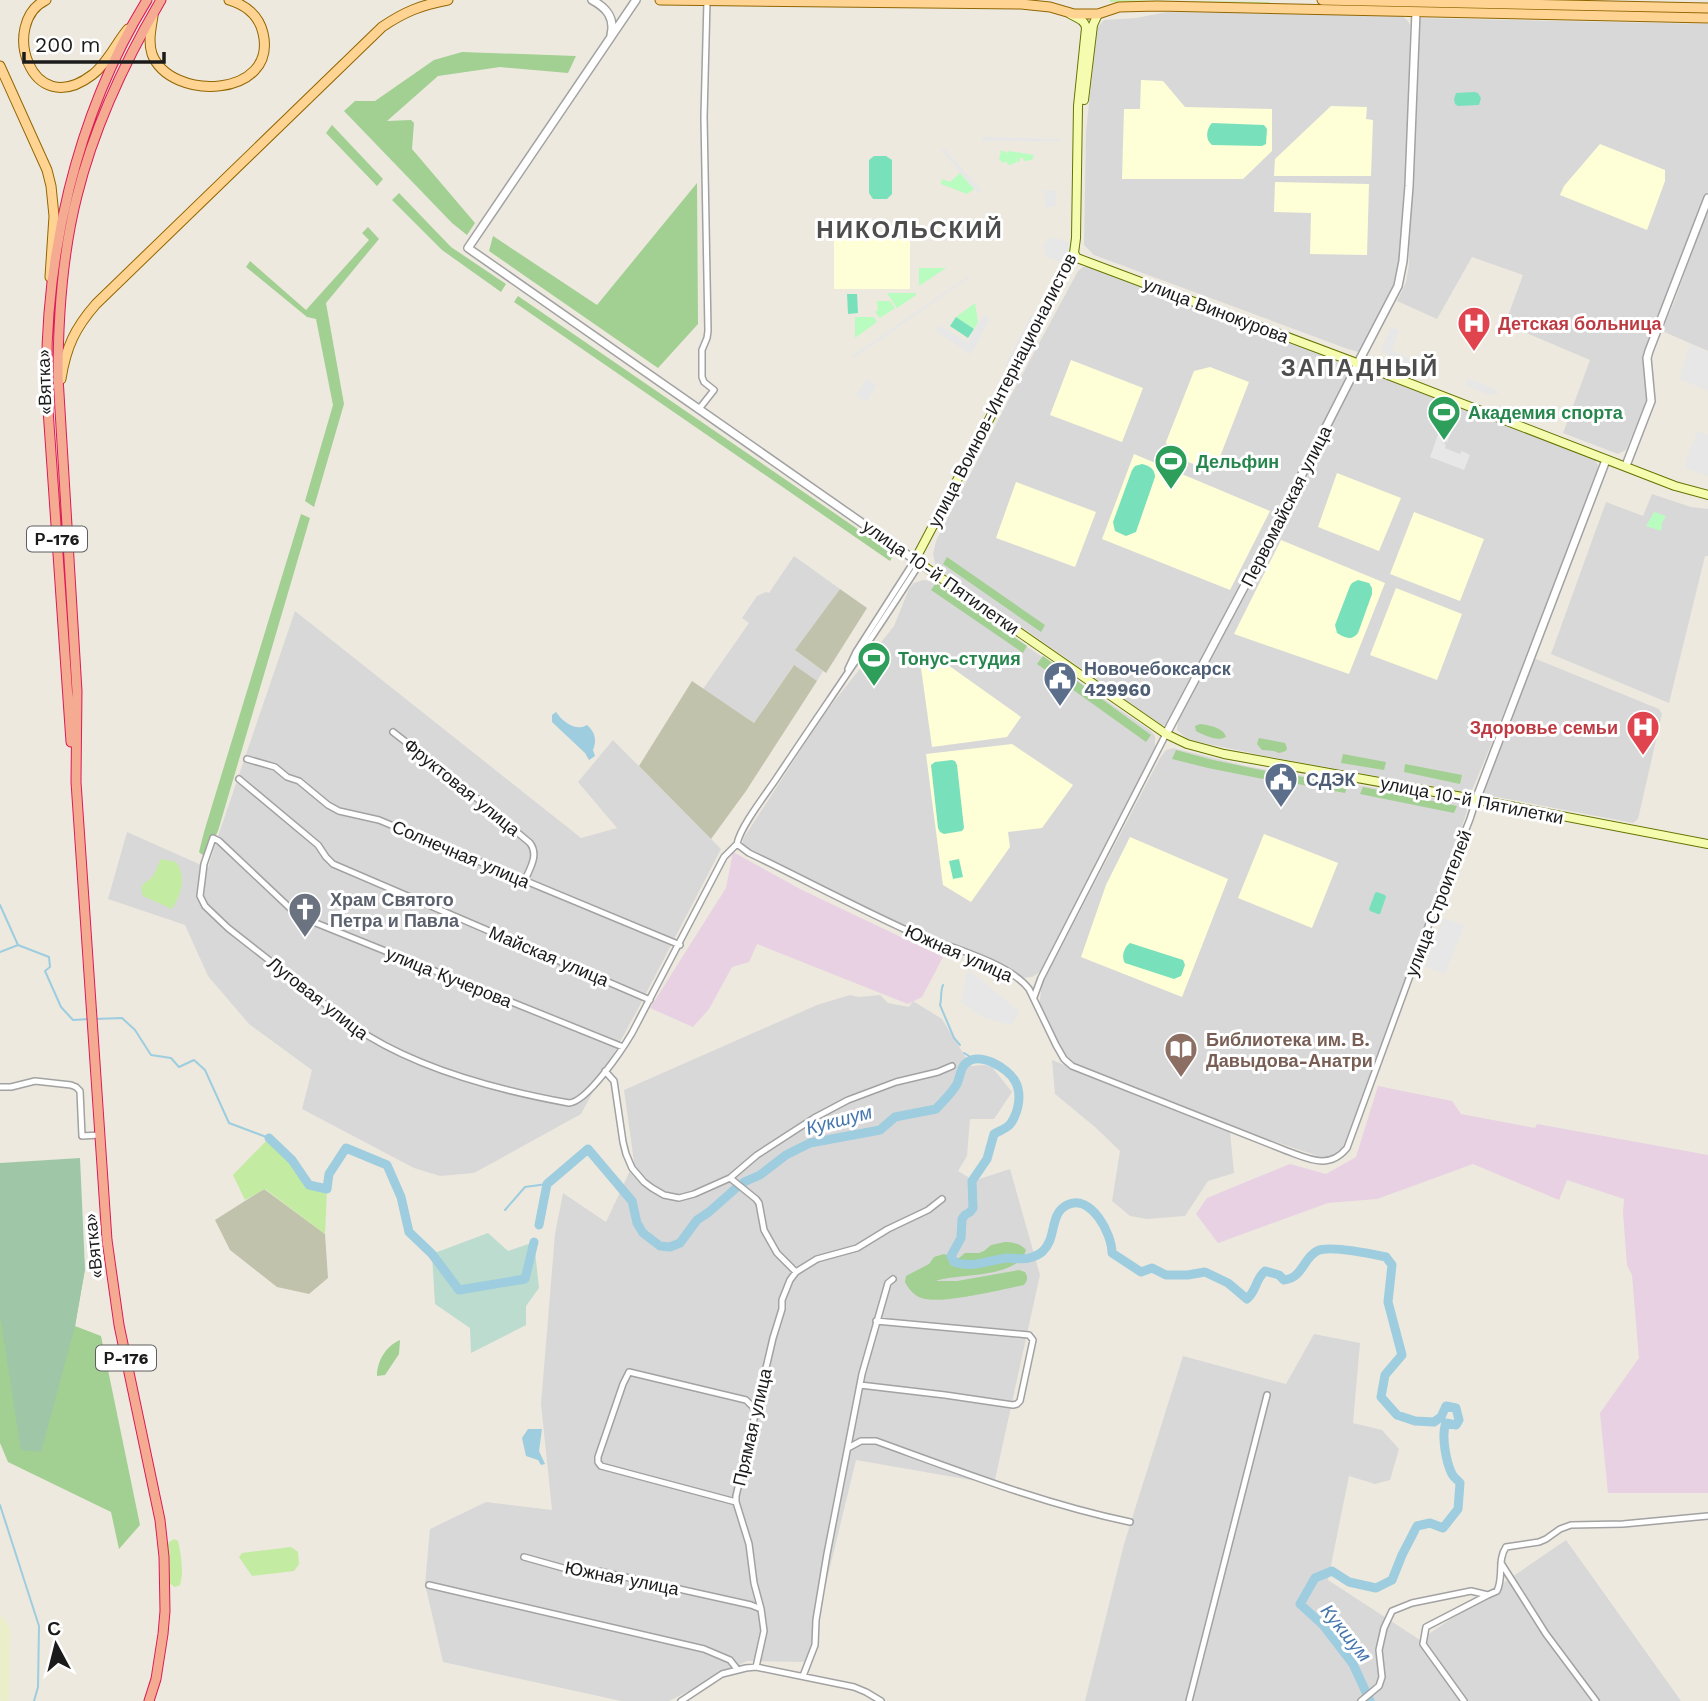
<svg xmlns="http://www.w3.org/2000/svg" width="1708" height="1701" font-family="'Work Sans',sans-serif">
<rect width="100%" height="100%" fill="#ede9df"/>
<!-- residential -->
<path fill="#d9d8d8" d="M1167 12 1402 16 1407 20 1410 25 1407 188 1402 265 1396 287 1364 349 1358 352 1348 349 1094 255 1084 245 1086 132 1097 28 1104 20 1136 18Z
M1419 18 1708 24V192L1681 267 1643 354 1648 396 1626 450 1618 454 1563 433 1590 360 1505 324 1523 275 1472 257 1437 319 1397 301 1406 282 1409 264V173Z
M1708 208V351L1662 331 1675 300Z
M1083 267H1090L1351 364 1353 370 1240 584 1169 725H1162L936 567 933 554 936 541 1008 401 1078 271Z
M1364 369 1594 458 1598 465 1597 475 1491 745 1472 790 1466 792 1281 759 1203 743 1186 738 1177 730 1178 719 1212 653 1359 371Z
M1652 494 1691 507 1708 509V556H1705L1669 703 1551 654 1606 502 1643 516Z
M794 556 840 589 795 650 823 671 817 681 793 666 754 723 703 689 749 623 742 618 757 596 766 592 769 593Z
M923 580 930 581 1151 731 1155 736V747L1040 972 1032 977 1021 978 899 925 749 853 743 847V839L824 714 894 626 909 589 914 583Z
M295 611 581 838 617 828 578 782 613 740 721 849 640 1005 581 1114 474 1173 440 1176 414 1168 302 1109 312 1070 249 1024 208 976 185 925 108 899 127 832 208 868 215 845Z
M1536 659 1659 709 1662 714 1638 819 1633 823 1486 795 1481 789 1532 661Z
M1173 748 1246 766 1463 803 1466 807 1467 811 1453 854 1343 1147 1335 1155 1324 1158 1273 1141 1076 1065 1065 1057 1039 1007 1042 984 1160 758 1166 750Z
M850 995 859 997 880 995 888 1003 909 1007 913 1001 942 1019 971 1066 984 1065 992 1067 1012 1092 994 1119H970L967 1156 958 1171 968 1177 970 1182 1010 1169 1040 1275 994 1484 856 1460 807 1662 747 1661 669 1701H621L443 1662 425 1584 430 1529 486 1502 552 1510 541 1404 555 1234 563 1193 606 1222 634 1162 624 1090 817 1005Z
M1052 1060 1230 1132 1234 1173 1208 1181 1185 1216 1147 1219 1130 1216 1112 1201 1120 1151 1095 1127 1055 1094Z
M1314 1334 1360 1343 1353 1423 1382 1430 1399 1449 1390 1480 1375 1484 1349 1476 1328 1580 1420 1640 1566 1540 1681 1701H1085L1124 1544 1183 1356 1286 1384Z"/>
<!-- industrial -->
<path fill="#e7d1e2" d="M733 852 802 890 943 957 922 997 908 1004 757 944 749 962 732 967 709 1009 693 1027 650 1008 726 888Z
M1378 1086 1452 1101 1461 1114 1535 1128 1537 1124 1708 1155V1493H1608L1600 1413 1639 1358 1632 1275 1627 1265 1623 1213 1624 1199 1567 1180 1559 1200 1473 1164 1377 1199 1328 1203 1218 1243 1196 1214 1207 1198 1290 1164 1326 1174 1356 1157Z"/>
<!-- education -->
<path fill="#feffd7" d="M1141 80 1163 81 1185 107 1272 109V151L1243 179H1122L1124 109H1140Z
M1331 106 1367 107 1366 119 1373 120 1371 176H1274L1275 159Z
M1600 144 1665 170V181L1647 230 1560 195 1564 186Z
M1275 182 1369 184 1367 255 1310 254 1311 213 1274 212Z
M834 239H910V289H834Z
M1071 360 1143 388 1122 442 1050 415Z
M1210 367 1249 382 1214 472 1170 455 1166 442 1194 371Z
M1134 454 1270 511 1230 590 1102 539Z
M1337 473 1401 498 1379 551 1318 527Z
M1016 482 1096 512 1075 567 996 538Z
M1414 512 1484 539 1460 601 1390 574Z
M1281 540 1385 583 1349 674 1234 634Z
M1396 588 1462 614 1437 680 1370 655Z
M948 665 1021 717 1007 737 932 747 921 668Z
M1012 744 1073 785 1042 828 1008 832 1010 847 971 902 943 885 926 754Z
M1264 834 1338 863 1312 928 1238 898Z
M1130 837 1228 879 1182 997 1081 957 1106 885Z"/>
<!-- construction -->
<path fill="#c1c2ab" d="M840 589 867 608 826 673 795 650Z
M794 665 817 681 746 791 711 839 639 766 692 681 754 723Z
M264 1189 325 1234 328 1278 309 1294 277 1287 230 1250 215 1220Z"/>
<!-- farmland -->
<path fill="#eaeec9" d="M0 1614 10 1627 9 1701H0Z"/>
<!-- grass -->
<path fill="#c3eba2" d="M1110 0 1269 2V4L1110 2Z
M161 859 176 862C187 877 181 895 172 909L143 896C138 882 146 885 153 876 156 871 158 865 161 859Z
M269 1138 292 1160 309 1185 327 1189 325 1234 265 1189 245 1200 233 1175Z
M174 1539 178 1541C181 1554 184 1572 180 1585L175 1587 169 1583 167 1547 169 1542Z
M291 1547 298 1552 299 1564 294 1571 252 1576 239 1557 242 1553Z"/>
<!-- forest -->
<path fill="#a2cf92" d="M462 52 576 56 568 73 500 67 438 76 387 121 411 120 414 123 412 149 475 223 467 235 452 223 344 111 355 101H375L434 60Z
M332 125 383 179 377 186 326 133Z
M697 183 698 324 658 368 489 251 493 236 597 305Z
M399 193 451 247 506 284 501 292 442 250 392 200Z
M368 227 379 239 326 303 344 404 314 507 305 501 333 405 316 319 307 317 246 267 250 261 306 310 369 240 362 233Z
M518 296 894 554 890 561 514 302Z
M301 514 310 518 218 831 205 857 199 852 204 832Z
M947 557 1045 625 1041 632 943 564Z
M936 583 1027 646 1023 653 931 590Z
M1043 656 1151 735 1146 742 1037 664Z
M1200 724C1209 725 1224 728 1226 737 1217 742 1204 735 1196 731L1195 726Z
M1259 738 1285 743 1287 748 1286 751 1279 753 1274 751 1262 750 1257 744Z
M1176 750 1213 760 1276 773 1273 781 1208 768 1172 759Z
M1343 754 1386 762 1384 770 1341 763Z
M1405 764 1462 775 1460 784 1404 772Z
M1286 774 1348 785 1345 793 1282 781Z
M1363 787 1457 806 1454 813 1360 794Z
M1005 1242C1013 1242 1021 1244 1026 1250 1019 1279 957 1273 936 1281H957L1019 1270 1025 1272C1028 1277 1028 1280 1024 1285 999 1290 948 1303 925 1299 915 1297 909 1290 905 1282L906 1276 929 1264 934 1257 944 1254 954 1258H959L965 1253H979L984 1251 991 1245Z
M85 1269 75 1326 101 1336 140 1525 119 1549 111 1512 8 1462 0 1443V1271Z
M400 1340 399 1354 385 1375 377 1376C377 1361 386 1346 400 1340Z"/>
<!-- wetland -->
<path fill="#bbdcce" d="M488 1233 508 1251 534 1242 539 1288 526 1306V1325L471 1353 470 1328 435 1304 432 1254Z"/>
<!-- cemetery -->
<path fill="#9fc7a7" d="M80 1158 85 1269 75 1326 41 1452 21 1450 0 1316V1163Z"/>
<!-- park -->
<path fill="#b8fcc0" d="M1001 150 1008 153 1009 151 1034 155 1032 160 1024 161 1023 158H1020V162H1018L1016 158 1017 162 1010 165 1007 164V161L1003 163 999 159Z
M960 173 974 189 967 194 941 184 942 179 950 182Z
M919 268H946L919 286Z
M887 293H916V295L897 308Z
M877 301H890L895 308 880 318 875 312 878 310Z
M975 303 978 322 974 329 956 317Z
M855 317H874L877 322 855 338Z
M1654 512 1666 516 1662 523 1661 531 1646 526Z"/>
<!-- pitch -->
<path fill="#78e1bc" d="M1475 92 1478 93 1481 98 1479 105 1458 106 1455 104 1454 99 1456 93Z
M1212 123 1264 125 1267 129 1266 144 1262 146 1212 145C1205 140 1206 129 1212 123Z
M874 156H886L892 160V194L887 199H873L869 193V160Z
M847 294H857L858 313 848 314Z
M956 317 974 329 968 338 950 326Z
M1142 464C1150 466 1155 469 1155 477L1136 532 1126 536 1115 531 1113 522 1132 470 1135 466Z
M1358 580 1369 583 1372 588V594L1358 633C1352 641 1345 638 1337 633L1335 625 1350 586 1352 583Z
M952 760 955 761 957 765 964 828 962 831 944 834 940 832 938 828 931 765 935 762Z
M959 859 963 877 953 879 949 861Z
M1377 892 1385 895 1386 897 1380 914H1378L1370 911 1369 909 1375 893Z
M1130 943 1183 960 1185 965 1181 976 1174 979 1125 963C1121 957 1124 947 1130 943Z"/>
<!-- parking -->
<path fill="#e7e7e7" d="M982 137 1061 139V141H982Z
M944 148 981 190 978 193 941 150Z
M1044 190 1056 191V206L1045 208Z
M1050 238H1056L1073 244 1066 264 1047 257 1045 254 1043 247 1046 242Z
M968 276 969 278 854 358 852 356Z
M983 315 990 318 971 355 935 330 941 326 968 343Z
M1031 315 1034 317 1008 368 1005 366Z
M1391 327 1399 331 1393 346V351L1414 361 1419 359 1423 361 1420 367H1416L1381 352Z
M1690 344 1708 352V391L1679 379Z
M1468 378 1499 391 1498 394 1489 395 1465 385Z
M867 379 877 385 866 402 856 395Z
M1440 429 1451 433 1447 442 1443 441 1442 442 1446 445 1445 448 1460 454 1462 451 1470 455 1464 470 1430 457Z
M1698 430 1708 435V476L1685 468 1687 462 1686 461Z
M1443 918 1464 925 1445 974 1425 967Z
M969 970 1020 1012 1011 1025 982 1017 961 1002 966 975Z"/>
<!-- water -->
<path fill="#9dcdde" d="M556 712C563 722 576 732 587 725 595 732 597 740 593 750L595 756 589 760 585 753 552 722V715Z
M528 1429H542L539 1451 545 1464 541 1465 538 1460 526 1456 522 1438Z"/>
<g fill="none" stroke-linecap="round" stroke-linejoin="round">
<!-- stream -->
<path stroke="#9dcdde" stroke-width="2" d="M0 905 18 945 49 957 50 967 45 971 61 1007 73 1020 90 1019
M0 952 18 945
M943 985C940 992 942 999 940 1005L954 1038 960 1045
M95 1019 122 1018 135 1030 151 1055 171 1058 179 1067 194 1060 205 1070 229 1123 269 1138
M964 1053 969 1056 970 1061
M505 1210 525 1187 547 1184
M0 1505 39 1626 38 1687 34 1701"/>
<!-- river -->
<path stroke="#9dcdde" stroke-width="9" d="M269 1138 292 1160 309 1185 327 1189 329 1174 346 1148 387 1165 401 1197 409 1232 432 1254 459 1290 525 1279 534 1242
M744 1182 760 1175 786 1155 810 1143 880 1130 895 1117 936 1109C943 1101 952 1093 957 1084 960 1078 960 1069 965 1064 978 1050 1008 1068 1015 1081 1022 1093 1019 1111 1011 1123 1007 1129 1000 1130 994 1134L987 1159 972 1181 973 1208 970 1212 965 1215 962 1219 961 1238 951 1256 954 1262C972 1269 989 1260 1007 1258 1014 1258 1022 1260 1029 1258 1033 1257 1040 1254 1043 1251 1057 1238 1049 1214 1067 1205 1091 1193 1112 1234 1112 1253L1141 1272 1152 1268 1166 1275H1188L1205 1272 1228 1283 1247 1299C1257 1290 1255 1280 1265 1271L1279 1275 1284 1280C1303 1278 1303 1258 1317 1251 1329 1245 1372 1254 1386 1257L1392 1265 1388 1302 1402 1355 1385 1375 1381 1397 1397 1415 1415 1421 1434 1422 1441 1417 1446 1406 1456 1408 1459 1420 1456 1425 1446 1423C1441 1435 1446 1462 1452 1474 1454 1478 1458 1480 1460 1483L1458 1509 1443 1528 1430 1523 1417 1526 1402 1555 1392 1580 1376 1588 1349 1582 1332 1571 1315 1578 1300 1604 1323 1625 1353 1664 1370 1701
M539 1225 547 1184 588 1149 632 1201 637 1223 643 1233 660 1246 670 1247 680 1243 697 1220 709 1212 735 1189"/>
<defs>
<path id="minor" d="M699 409 714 390 704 382 702 377V350L707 338 708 331 704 117 707 1
M848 669 856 652 915 560
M393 732 461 785 530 843C539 855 530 868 525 880
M247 759 275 767 287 777 299 781 328 805 339 811 379 820 680 945
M239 779 318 845 326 857 333 864 650 1000
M737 844 749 853C801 878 852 905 904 929 937 944 1007 960 1029 989L1056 1045 1064 1059 1072 1066 1287 1151C1309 1159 1329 1170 1347 1148L1437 902 1470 819 1476 800
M737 844C740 827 766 794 776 779 824 707 874 636 920 563
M1034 997 1041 978 1166 734
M623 1047 301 917 292 910 219 841 213 838 204 864 200 896 205 906 228 928 353 1026C413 1068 497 1090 569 1103 587 1102 622 1050 632 1033L724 857 737 844
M605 1071 614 1081 623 1142 626 1154 632 1168 644 1182 652 1188 664 1195 679 1198 694 1194 730 1178 757 1155 814 1118 848 1100 896 1082 938 1072 952 1066
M0 1087H11L35 1081 71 1085 76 1087 80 1091 82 1136 100 1135
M730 1178 756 1199 759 1203 764 1230 777 1253 796 1272
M860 1385 945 1395 1013 1405 1017 1404 1020 1401 1033 1340 1029 1335 876 1321
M848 1448 861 1441H876C959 1471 1043 1504 1130 1522
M736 1502 601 1466 598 1462V1457L623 1384 629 1372 746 1400 756 1410
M524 1557 574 1571H598L751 1605 761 1609
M1501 1563 1546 1634 1596 1701
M429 1585 704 1649 730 1660 737 1669
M756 1667 764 1631 761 1609 754 1583 749 1544 736 1502V1496L773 1338 782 1309V1300L790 1280 796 1272 817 1259 857 1248 888 1229 928 1210 942 1199
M803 1676 815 1645 816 1620 827 1554 862 1374 888 1283 893 1279
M681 1701 722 1674 746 1668 756 1667 854 1687 866 1692 881 1701
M1189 1701 1267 1395
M1361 1701 1379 1686 1382 1677 1379 1650 1384 1628 1392 1611 1412 1603 1471 1591 1488 1595 1497 1591C1504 1577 1497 1560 1506 1547L1539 1542 1546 1539 1560 1529 1571 1525 1623 1524 1708 1516
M1464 1701 1423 1644 1426 1627 1488 1595"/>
<path id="tertiary" d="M592 0C607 8 615 18 611 35
M636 0 468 248 915 560
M1360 359 1398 286 1403 261 1409 186 1416 12
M1627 463 1651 401 1647 358 1649 351 1708 198
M1166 734 1261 555 1358 364
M1476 800 1606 460"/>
<path id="secondary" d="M1070 14C1077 18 1085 20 1086 28L1078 106 1076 238 1074 253 1011 378 915 560 1166 734 1187 744 1224 754 1468 798 1708 844
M1084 100 1093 25 1098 14
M1074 253 1077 258 1370 368 1675 486 1708 495"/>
<path id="primary" d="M46 0C0 22 30 122 92 75 107 64 116 43 128 29
M660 0 1021 4 1050 7 1074 14H1098L1119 7 1157 6 1708 18
M1322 0 1708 8
M153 16C151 29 148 41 152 54 170 102 278 98 263 33 259 16 246 5 229 0
M0 66 47 170 51 186 54 216 50 277
M61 379C66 347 75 328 96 304L382 27C404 12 421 5 448 0"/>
<path id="trunk" d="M71 742 47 395C43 260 76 115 147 0
M149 1701 156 1679 163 1634 165 1611 164 1557 160 1520 119 1325 107 1240 76 782 77 691 58 377C58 317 62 255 77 196 94 127 125 61 161 0"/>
</defs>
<!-- minor casing -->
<use href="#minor" stroke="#a2a2a2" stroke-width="8"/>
<!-- tertiary casing -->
<use href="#tertiary" stroke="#a2a2a2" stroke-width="10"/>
<!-- secondary casing -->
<use href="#secondary" stroke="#647400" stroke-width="10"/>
<!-- primary casing -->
<use href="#primary" stroke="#926600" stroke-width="11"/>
<!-- trunk casing -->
<use href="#trunk" stroke="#dd1b57" stroke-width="11"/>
<!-- minor -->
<use href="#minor" stroke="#fff" stroke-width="5"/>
<!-- tertiary -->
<use href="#tertiary" stroke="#fff" stroke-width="7"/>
<!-- secondary -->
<use href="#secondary" stroke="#f6fcaf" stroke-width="8"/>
<!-- primary -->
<use href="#primary" stroke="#ffd493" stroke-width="9"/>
<!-- trunk -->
<use href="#trunk" stroke="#f4ab92" stroke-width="9"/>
</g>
<!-- icons -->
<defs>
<symbol id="hospital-pin" viewBox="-11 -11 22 30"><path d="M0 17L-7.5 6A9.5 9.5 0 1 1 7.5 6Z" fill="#e0444e" stroke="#fff"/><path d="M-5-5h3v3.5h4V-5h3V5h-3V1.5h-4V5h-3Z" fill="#fff"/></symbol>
<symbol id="stadium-pin" viewBox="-11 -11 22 30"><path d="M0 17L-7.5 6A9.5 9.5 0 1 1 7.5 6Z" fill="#2e9e5b" stroke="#fff"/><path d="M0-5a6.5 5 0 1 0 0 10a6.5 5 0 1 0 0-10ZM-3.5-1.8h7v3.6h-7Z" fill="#fff"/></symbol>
<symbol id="civic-pin" viewBox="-11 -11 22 30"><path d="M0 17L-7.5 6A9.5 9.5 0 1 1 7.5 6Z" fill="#5c6f8a" stroke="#fff"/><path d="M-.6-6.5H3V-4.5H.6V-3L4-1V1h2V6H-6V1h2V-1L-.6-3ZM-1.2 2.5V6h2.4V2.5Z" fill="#fff"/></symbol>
<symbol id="church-pin" viewBox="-11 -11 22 30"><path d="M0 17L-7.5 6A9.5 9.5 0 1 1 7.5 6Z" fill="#6b7280" stroke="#fff"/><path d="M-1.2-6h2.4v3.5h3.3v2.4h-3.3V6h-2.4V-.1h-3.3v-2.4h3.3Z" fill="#fff"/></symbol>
<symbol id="library-pin" viewBox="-11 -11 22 30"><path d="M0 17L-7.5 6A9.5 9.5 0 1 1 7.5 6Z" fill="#8d6e63" stroke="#fff"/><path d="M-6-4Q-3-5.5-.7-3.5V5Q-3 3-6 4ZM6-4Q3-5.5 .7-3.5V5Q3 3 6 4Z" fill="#fff"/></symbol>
</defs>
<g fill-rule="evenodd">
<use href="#hospital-pin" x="1455" y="304" width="38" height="52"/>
<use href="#stadium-pin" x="1425" y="393" width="38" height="52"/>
<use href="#stadium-pin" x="1152" y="442" width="38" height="52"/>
<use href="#stadium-pin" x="855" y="639" width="38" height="52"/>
<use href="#civic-pin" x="1041" y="659" width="38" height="52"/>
<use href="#hospital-pin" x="1624" y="708" width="38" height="52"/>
<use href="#civic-pin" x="1262" y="760" width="38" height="52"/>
<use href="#church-pin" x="286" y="890" width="38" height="52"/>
<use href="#library-pin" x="1162" y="1030" width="38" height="52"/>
</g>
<g text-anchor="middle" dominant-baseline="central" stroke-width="6" stroke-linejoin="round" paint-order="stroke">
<!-- shield labels -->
<g fill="#fff" stroke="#5f5f5f" stroke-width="2">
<rect x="27" y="526.5" width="60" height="25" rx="5"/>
<rect x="96" y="1345.5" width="60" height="25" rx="5"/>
</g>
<g font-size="16" font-weight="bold" fill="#1b1b1b">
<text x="57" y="539">Р-176</text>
<text x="126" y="1358">Р-176</text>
</g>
<!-- street labels -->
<g font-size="18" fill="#1b1b1b" stroke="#fff">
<text transform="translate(1216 310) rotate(21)">улица Винокурова</text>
<text transform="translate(44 382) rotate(-92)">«Вятка»</text>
<text transform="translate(1002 390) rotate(-63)">улица Воинов-Интернационалистов</text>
<text transform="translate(1286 506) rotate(-63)">Первомайская улица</text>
<text transform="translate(941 577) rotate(35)">улица 10-й Пятилетки</text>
<text transform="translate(462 787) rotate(39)">Фруктовая улица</text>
<text transform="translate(1472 800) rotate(11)">улица 10-й Пятилетки</text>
<text transform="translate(461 854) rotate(23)">Солнечная улица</text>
<text transform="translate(1438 903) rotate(-69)">улица Строителей</text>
<text transform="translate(959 953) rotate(24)">Южная улица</text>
<text transform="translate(549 956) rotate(23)">Майская улица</text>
<text transform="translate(449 977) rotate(22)">улица Кучерова</text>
<text transform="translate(318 998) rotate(38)">Луговая улица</text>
<text transform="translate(93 1246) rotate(-96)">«Вятка»</text>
<text transform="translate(752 1427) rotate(-77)">Прямая улица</text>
<text transform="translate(622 1578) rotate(11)">Южная улица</text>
</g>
<!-- health labels -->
<g font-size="18" font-weight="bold" fill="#be3a42" stroke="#fff" text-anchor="start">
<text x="1498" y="323">Детская больница</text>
<text x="1618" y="727" text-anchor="end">Здоровье семьи</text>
</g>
<!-- leisure labels -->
<g font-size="18" font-weight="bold" fill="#27864d" stroke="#fff" text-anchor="start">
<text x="1468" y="412">Академия спорта</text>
<text x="1196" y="461">Дельфин</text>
<text x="898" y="658">Тонус-студия</text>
</g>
<!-- service labels -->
<g font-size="18" font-weight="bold" fill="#4e5e75" stroke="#fff" text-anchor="start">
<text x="1084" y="668">Новочебоксарск<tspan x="1084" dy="21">429960</tspan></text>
<text x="1306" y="779">СДЭК</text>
</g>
<!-- worship labels -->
<g font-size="18" font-weight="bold" fill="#5b616d" stroke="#fff" text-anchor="start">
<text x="330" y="899">Храм Святого<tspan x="330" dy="21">Петра и Павла</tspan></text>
</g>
<!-- education labels -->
<g font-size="18" font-weight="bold" fill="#785e54" stroke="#fff" text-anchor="start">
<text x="1206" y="1039">Библиотека им. В.<tspan x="1206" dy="21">Давыдова-Анатри</tspan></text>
</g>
<!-- water labels -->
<g font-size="19" font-style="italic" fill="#4476ae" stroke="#fff">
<text transform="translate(839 1120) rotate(-15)">Кукшум</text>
<text transform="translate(1346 1633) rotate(51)">Кукшум</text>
</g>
<!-- district labels -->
<g font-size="24" font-weight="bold" letter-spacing="2" fill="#4e4e4e" stroke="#fff">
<text x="910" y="230">НИКОЛЬСКИЙ</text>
<text x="1360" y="368">ЗАПАДНЫЙ</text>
</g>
</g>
<!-- north arrow -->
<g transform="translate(56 1645) rotate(353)" stroke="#ffffff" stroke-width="5" paint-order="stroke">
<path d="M0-5L12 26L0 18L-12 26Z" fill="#1b1b1b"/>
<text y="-10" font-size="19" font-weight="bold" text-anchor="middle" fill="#1b1b1b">С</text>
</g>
<!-- scale -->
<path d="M24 52v10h140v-10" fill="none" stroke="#1b1b1b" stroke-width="3.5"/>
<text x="35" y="52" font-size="21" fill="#1b1b1b" stroke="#ffffff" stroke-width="5" paint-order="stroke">200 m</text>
</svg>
